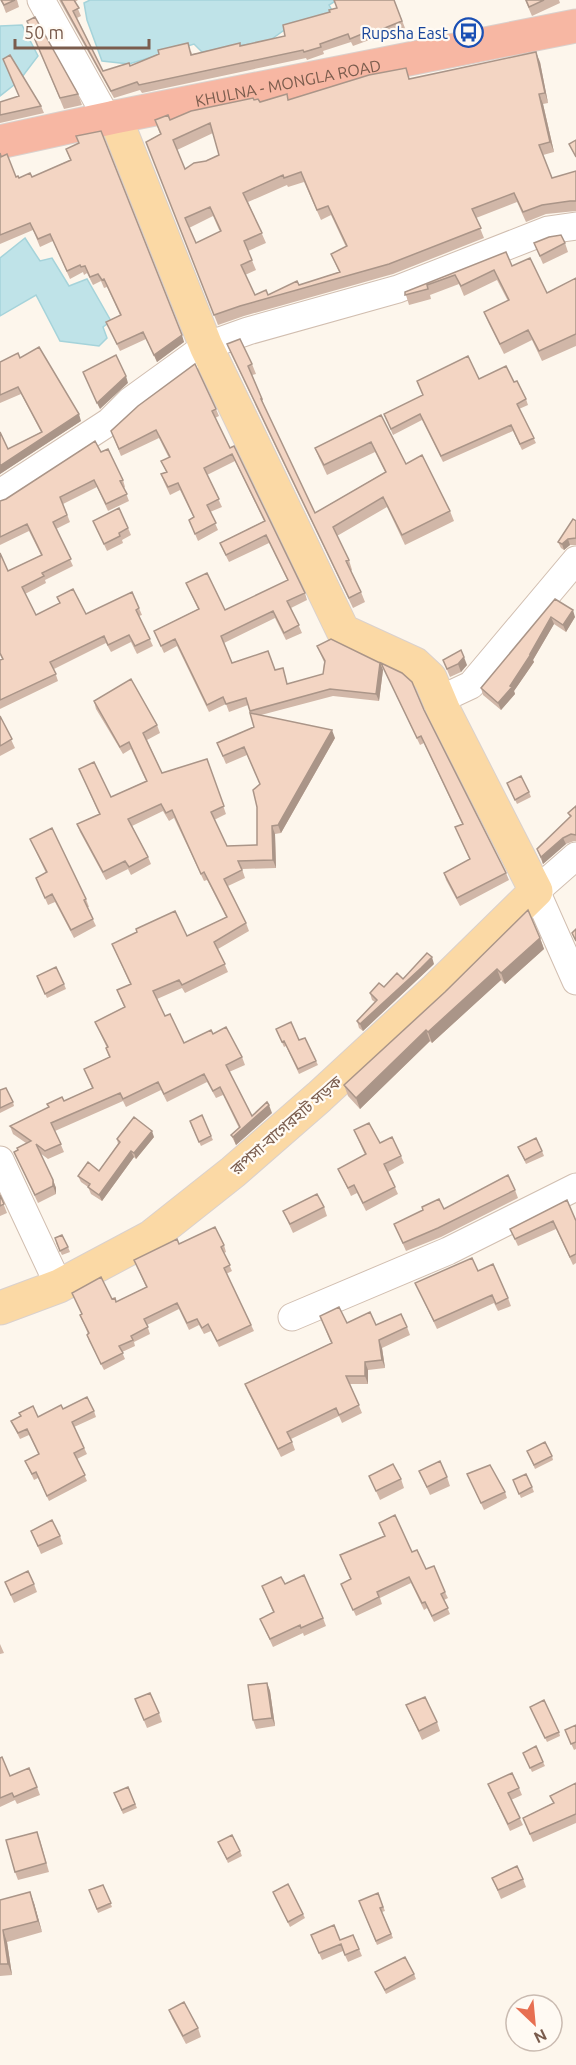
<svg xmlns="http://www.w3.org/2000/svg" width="576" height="2065" font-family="Ubuntu,'Noto Sans Bengali',sans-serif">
<rect width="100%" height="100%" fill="#fdf6ec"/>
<!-- water -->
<path fill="#bfe3e8" stroke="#a5d3da" stroke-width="1.5" d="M90 0H337L329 5 333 12 315 22 283 31 269 41 202 52 194 44 129 64 102 61 87 20 84 3Z
M22 25 38 56 19 81 0 96V26Z
M25 238 40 261 52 258 69 286 87 279 111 321 103 327 107 338 99 346 60 341 36 295 0 316V258Z"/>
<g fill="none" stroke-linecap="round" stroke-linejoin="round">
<defs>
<path id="minor" d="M41 0 107 118
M0 493 109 422 130 401 206 346 248 331 398 289 548 230 576 226
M439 700 471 685 576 560
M576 856 536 891 576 981
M0 1160 59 1286
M292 1317 448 1251 576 1187"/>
<path id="major" d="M0 1308 59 1286 151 1237 233 1172 319 1097 436 989 536 891 443 709 430 678 415 664 343 631 206 346 115 117"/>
<g id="highway">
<path id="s1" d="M0 142 115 117 576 26"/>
</g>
</defs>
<!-- minor casing -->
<use href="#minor" stroke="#d1beb0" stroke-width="29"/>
<!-- major casing -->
<use href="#major" stroke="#dad1cd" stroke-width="35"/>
<!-- highway casing -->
<use href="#highway" stroke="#dad1cd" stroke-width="35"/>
<!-- minor -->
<use href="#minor" stroke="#fff" stroke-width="27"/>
<!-- major -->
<use href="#major" stroke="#fbd9a5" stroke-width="33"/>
<!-- highway -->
<use href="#highway" stroke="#f7b7a3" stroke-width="33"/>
</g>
<!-- wall -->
<path fill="#d1b7a8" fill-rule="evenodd" d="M1 0H17L19 7 6 13Z
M59 0H78L75 2 81 16 77 18 103 71 130 66 191 51 192 54 241 46 285 36 394 0 405 28 373 41 372 39 353 46 351 42 323 51 324 54 307 60 306 58 142 93 140 90 114 98Z
M525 0H559L560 3 532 16Z
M27 21 78 94 82 105 64 109Z
M540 62 548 103 543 104 554 152 543 155 552 178 576 171V211L546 214 526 222 517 202 476 218 484 238 393 274 244 316 218 325 146 142 160 134 155 120H170L254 100 260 102 289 100 410 79ZM213 133 219 155 185 169 177 150ZM304 182 321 220 331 215 346 247 331 254 339 272 268 295H255L245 275 256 270 248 251 266 243 248 202 287 185 288 187ZM213 216 220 232 196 243 189 228Z
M0 102 41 106 44 113 0 123Z
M66 149 184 342 157 362 146 339 120 351 106 322 120 315 107 287 104 288 101 281 93 285 87 273 84 275 83 272 70 279 53 241 40 247 33 230 0 244V153L16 177 19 178 32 177 70 160Z
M534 243H565L568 252 543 264Z
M506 252 512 266 547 293 576 278V346L542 361 532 340 504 354 488 322 484 312 508 301 497 280 464 296 459 284 430 295 431 299 409 305 405 292Z
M227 344 252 364 256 374 252 375 262 399 265 409 315 513 385 472 375 452 327 475 319 458 315 448 381 415 406 464 450 511 454 521 405 545 387 507 337 536 349 560 352 570 351 571 361 592 365 602 353 608 231 354Z
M20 358 81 421 0 474V432L8 449 41 432 21 394 0 403V362Z
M479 379 514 382 526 399 528 405 519 409 536 443 522 450 513 431 443 462 422 420 393 435 384 414 423 395 417 381Z
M216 409 219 416 215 418 305 593 307 600 291 608 302 633 286 640 275 618 224 643 232 663 275 670 285 675 287 684 323 674 324 662 317 646 380 663 383 670 379 701 333 696 261 715 335 738 281 833 275 834 276 868 242 869 245 878 228 886 246 923 249 931 218 949 228 972 185 993 182 988 157 999 165 1016 184 1043 213 1034 242 1057 245 1065 229 1072 252 1116 272 1113 236 1145 231 1135 239 1128 223 1095 216 1098 207 1082 167 1102 161 1090 126 1107 123 1101 55 1131 64 1152 48 1159 40 1153 53 1180 56 1188V1194L38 1203 14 1152 26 1143 13 1134 10 1126 92 1088 84 1069 109 1057 106 1048H107L95 1022 124 1007 117 990 130 984 112 944 187 936 226 917 207 880 204 881 174 818 169 821 163 811 132 826 148 857 151 864 131 875 128 869 106 880 80 832 77 824 99 814 79 769 111 797 146 781 131 749 123 754 96 709 94 701 157 725 160 733 147 740 162 773 207 759 226 814 214 820 227 846 257 845 260 784 247 755 226 764 217 743 254 727 248 705 229 712 226 704 209 712 177 646 164 653 154 631 198 609 186 583 225 610 288 581 269 543 229 562 223 550 220 543 264 521 235 461 207 475 222 507 210 512 218 530 198 541 189 520 194 518 180 490 170 495 164 482 161 474 166 472 161 461 169 458 159 438 121 456 111 431Z
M101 452 123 480 125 487 124 488 129 501 108 511 97 487 63 504 70 522 56 529 73 566 45 580 46 583 25 594 36 615 60 603 57 597 86 614 139 608 142 615 139 616 153 646 137 654 131 642 111 652 106 643 54 669 58 681 0 709V660L2 659 0 655V553L8 571 41 555 29 531 0 545V501L6 499Z
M93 521 128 528 131 535 122 540 123 543 107 551Z
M576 521V545H570L564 550 561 548 558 542Z
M555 599 575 617 566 632 554 624 533 660 534 662 514 691 515 694 501 710 483 695 481 688Z
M443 660 467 665 461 672 450 677Z
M381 663 424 710 506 873 509 880 460 906 446 880 444 873 470 860 455 827 462 824 424 743 420 745Z
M0 716 15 748 0 756Z
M507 783 529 792 531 797 517 804Z
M576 806V841H574L566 844 543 864 537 849 570 817 568 813Z
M30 839 86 899 89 907H87L96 926 74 938 55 902 48 905 36 878 46 873Z
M540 938 544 949 505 984 501 980 432 1043 430 1041 360 1109 348 1096 344 1085Z
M434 964 363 1031 359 1028 357 1021 375 1002 372 1000 370 993Z
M37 976 64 984 66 989 47 998Z
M276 1029 299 1040 316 1061 318 1065 299 1074 286 1046 284 1047Z
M0 1090 13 1102 14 1106 0 1113Z
M191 1125 211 1136 213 1140 201 1146Z
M354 1130 401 1156 404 1163 388 1172 398 1194 366 1211 357 1193 351 1196 338 1169 365 1155Z
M154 1137 136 1159 134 1157 102 1201 91 1194 88 1187 81 1182 78 1176 99 1171 118 1144 117 1139Z
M518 1147 542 1151 544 1156 526 1164Z
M515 1190 518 1198 441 1237 406 1251 394 1224 444 1209Z
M0 1195 7 1213 0 1216Z
M567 1200 576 1221V1263L573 1265 556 1229 518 1246 510 1229Z
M324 1207 327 1216 293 1233 283 1211Z
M56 1243 68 1247 70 1252 62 1255Z
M179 1244 224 1245 226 1252 224 1253 232 1271 226 1274 254 1331 219 1347 211 1331 204 1334 199 1325 189 1330 179 1309 147 1325 150 1334 134 1342 135 1346 122 1352 125 1359 104 1370 89 1341 87 1335 88 1334 80 1315 82 1314 72 1293 112 1299 116 1302 146 1287 134 1260Z
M478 1271 508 1298 511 1306 498 1311 494 1303 437 1329 415 1283Z
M320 1316 347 1323 407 1327 410 1335 382 1348 385 1368 368 1370V1384H350L362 1413 342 1423 339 1416 291 1439 295 1450 281 1457 248 1392 245 1384 331 1343Z
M63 1409 94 1411 96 1417 74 1427 87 1454 77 1459 87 1481 49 1501 38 1478 34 1480 25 1461 39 1455 29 1435 20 1439 11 1421 38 1417Z
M527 1451 552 1456 553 1460 535 1469Z
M419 1471 447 1477 450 1486 430 1495Z
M467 1474 505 1492 507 1498 484 1510Z
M369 1476 401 1479 404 1488 380 1500Z
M513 1480 532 1487 534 1492 521 1498Z
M379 1523 412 1552 445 1592 448 1598 444 1600 450 1614 434 1622 427 1608 424 1610 411 1583 380 1598 382 1604 356 1616 341 1584 350 1579 340 1555 384 1536Z
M31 1531 60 1536 63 1544 41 1554Z
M5 1582 34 1584 37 1592 14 1603Z
M285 1584 323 1618 326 1626 304 1636 303 1633 273 1647 260 1619 273 1612 262 1586Z
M0 1644 4 1653 0 1654Z
M267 1683 270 1691 275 1726 256 1729 253 1720Z
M135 1699 159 1713 162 1722 147 1728Z
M406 1705 437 1722 440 1731 422 1740Z
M530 1707 559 1732 560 1736 547 1742Z
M576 1725V1749L574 1750 565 1730Z
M523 1753 543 1762 545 1766 532 1772Z
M0 1758 10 1776 37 1787 40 1795 17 1804 15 1800 0 1807Z
M576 1783V1823L533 1842 523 1818 553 1803 550 1796Z
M488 1784 519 1788 522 1795 511 1800 523 1825 510 1831Z
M128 1787 137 1808 123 1814 114 1793Z
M40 1840 49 1872 18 1880 15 1872Z
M218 1842 240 1851 242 1856 228 1863Z
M492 1878 523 1879 526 1887 501 1899Z
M103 1885 112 1907 98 1913 89 1890Z
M273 1892 303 1914 305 1918 290 1927Z
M378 1893 385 1911 382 1912 393 1938 377 1945 359 1901Z
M0 1900 34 1903 42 1932 7 1942 12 1975 0 1976Z
M311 1935 340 1940 359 1949 362 1956 348 1962 343 1951 322 1960Z
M375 1972 414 1974 416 1979 386 1994Z
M169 2010 198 2028 201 2037 186 2044 172 2018Z"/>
<!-- shaded-wall -->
<path fill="#aa9588" d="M536 52 540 62 548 103 545 93Z
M539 94 543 104 554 152 550 142Z
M182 335 184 342 157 362 154 355Z
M126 376 128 383 100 409 97 403Z
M79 414 81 421 0 474V466Z
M568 539 570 545 564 550 562 544Z
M573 610 575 617 566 632 563 625Z
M551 617 554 624 533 660 534 662 514 691 515 694 501 710 498 703 510 686Z
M464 657 467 665 461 672 458 664Z
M380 663 383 670 379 701 376 694Z
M332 730 335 738 281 833 278 825Z
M272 826 275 834 276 868 273 860Z
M563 838 566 844 543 864 541 857Z
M540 938 544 949 505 984 501 973Z
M432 957 434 964 363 1031 360 1024Z
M497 969 501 980 432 1043 428 1032Z
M426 1030 430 1041 360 1109 356 1098Z
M269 1105 272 1113 236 1145 233 1137Z
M152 1131 154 1137 136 1159 134 1153Z
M131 1151 134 1157 102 1201 99 1195Z
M53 1180 56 1188V1194L53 1186Z
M379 1340 382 1348 385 1368 382 1360Z
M365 1362 368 1370V1384L365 1376Z
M267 1683 270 1691 275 1726 272 1718Z
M30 1892 34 1903 42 1932 38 1921Z
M3 1930 7 1942 12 1975 8 1964Z"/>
<!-- building -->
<path fill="#f3d5c3" stroke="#aa9588" stroke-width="1.5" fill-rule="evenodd" d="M1 0H15L4 5Z
M61 0H74L79 8 73 11 103 71 129 63 130 66 159 54 158 50 188 43 191 55 240 43V46L285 36 283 25 330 12 329 10 337 8 334 0H394L402 21 370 34 369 31 350 39 348 34 320 44 321 47 304 52 303 50 139 85 137 82 111 91Z
M526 0H544L529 7Z
M35 17 78 94 60 98 27 21Z
M536 52 545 93 539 94 550 142 539 145 552 178 576 171V201H570L542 205 523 212 514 193 472 209 481 228 389 264 240 306 214 315 146 142 161 134 155 120 168 115 170 120 191 111 253 98 254 100 258 99 260 102 287 94 288 100 369 75 406 68 409 79ZM210 123 219 155 206 161 194 163 185 169 173 140ZM301 172 317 210 328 206 347 246 331 254 340 272 299 285 297 281 268 295 266 290 255 295 241 265 252 260 244 241 262 233 243 193 283 175 284 178ZM210 207 221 231 196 243 185 218Z
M10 55 41 106 0 115V102L19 96 3 59Z
M101 131 182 335 154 355 143 332 117 344 106 322 121 315 104 279 102 280 98 274 90 277 85 266 81 267 80 265 67 271 50 234 38 239 30 223 0 235V153L1 157 7 154 16 177 18 176 19 178 30 173 32 177 71 160 66 149 79 143 76 136Z
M576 140V157L569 144Z
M561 235 565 243 540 256 534 243 549 237Z
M506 252 512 266 530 258 547 293 576 278V334L539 351 528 330 500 344 484 312 509 300 494 270 461 286 455 275 427 285 428 289 405 295V292Z
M240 339 252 364 248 366 262 399H261L315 513 386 472 371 442 324 465 315 448 381 415 406 464 422 455 450 511 402 535 383 497 333 527 349 560 346 561 361 592 349 598 227 344Z
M39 347 79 414 0 466V432L8 449 42 432 18 387 0 395V362L18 353 20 358Z
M116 355 126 376 97 403 83 372Z
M468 356 479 379 506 366 514 382 517 381 526 399 517 404 534 438 520 444 511 425 441 456 420 414 391 429 384 414 423 395 417 381Z
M195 364 216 409 212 411 230 448 234 446 305 593 287 601 299 625 284 633 273 611 221 636 232 663 268 651 275 670 283 668 287 684 323 674 325 661 317 646 331 639 380 663 376 694 330 689 250 711 246 698 226 704 223 697 207 705 175 639 161 646 154 631 199 609 186 583 207 573 225 610 288 580 266 535 226 555 220 543 265 521 232 454 204 468 219 499 207 505 216 523 195 534 189 520 194 517 178 483 168 487 161 474 167 472 161 461 170 457 156 430 119 449 111 431 138 406Z
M95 441 101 452 108 449 123 480 120 481 127 494 106 504 94 480 60 497 67 515 53 522 71 559 42 573 44 576 22 587 36 615 60 603 57 597 73 589 86 614 132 592 139 608 136 610 150 639 135 646 129 635 108 645 104 636 50 662 56 674 0 700V660L3 659 0 653V553L8 571 42 555 27 524 0 537V501L6 499Z
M119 508 128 528 119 533 120 536 104 544 93 521Z
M573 519 576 521V538L568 539 562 544 558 542Z
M555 599 573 610 563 625 551 617 530 654H531L510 686 512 687 498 703 481 688Z
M461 650 464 657 458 664 447 669 443 660Z
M381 663 402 673 412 682 424 710 506 873 457 898 444 873 470 859 455 827 463 824 421 736 417 738Z
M131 679 157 725 143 733 162 773 207 759 224 806 211 812 227 846 257 845V807L253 790 260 784 244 747 223 756 217 743 254 727 250 713 332 730 278 825 272 826 273 860 238 861 242 870 224 879 246 923 214 942 225 964 182 985 179 980 153 991 165 1016 170 1014 184 1043 211 1030 213 1034 226 1027 242 1057 226 1065 252 1116 267 1102 269 1105 233 1137 231 1135 240 1127 220 1087 213 1091 204 1074 164 1094 158 1082 123 1099 120 1093 51 1123 61 1144 45 1151 36 1144 53 1180V1186L35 1195 14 1152 18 1150 17 1148 31 1141 10 1126 49 1107 47 1104 62 1097 64 1101 93 1088 84 1069 110 1057 106 1048 108 1047 95 1022 125 1007 117 990 131 984 112 944 137 932 136 929 175 911 187 936 227 917 204 872 201 874 172 810 166 813 161 804 128 819 148 857 129 867 125 861 103 872 77 824 100 814 79 769 94 762 111 797 147 781 129 742 120 747 94 701Z
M0 716 12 739 0 746Z
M521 776 529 792 515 800 507 783Z
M576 806V835L571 834 563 838 541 857 537 849 571 816 568 813Z
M52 828 86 899 84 900 93 919 71 930 52 894 45 898 36 878 47 872 30 839Z
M528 910 540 938 501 973 497 969 428 1032 426 1030 356 1098 344 1085 445 992Z
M576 929V941L572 933Z
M427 953 432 957 421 968 360 1024 357 1021 377 1000 370 993 379 983 384 987 397 973 403 979Z
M56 967 64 984 45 994 37 976Z
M291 1022 299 1040 305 1038 316 1061 298 1069 284 1041 282 1042 276 1029Z
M6 1088 13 1102 0 1108V1090Z
M202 1115 211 1136 199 1142 190 1121Z
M134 1117 152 1131 134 1153 131 1151 99 1195 88 1187 90 1184 78 1176 88 1162 99 1171 120 1142 117 1139Z
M369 1123 380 1143 392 1137 401 1156 384 1164 395 1187 363 1203 354 1185 348 1188 338 1169 366 1154 354 1130Z
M536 1138 542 1151 525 1160 518 1147Z
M508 1175 515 1190 438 1228 403 1243 394 1224 423 1210 422 1207 439 1199 444 1209Z
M317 1194 324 1207 290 1224 283 1211Z
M0 1195 4 1204 0 1206Z
M567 1200 576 1221V1254L570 1257 553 1221 515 1239 510 1229Z
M215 1227 224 1245 221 1247 230 1265 224 1268 251 1325 217 1341 208 1324 202 1328 197 1319 187 1323 177 1303 144 1319 148 1327 131 1336 133 1340 119 1346 123 1353 101 1364 87 1335 89 1333 80 1315 82 1314 72 1293 101 1277 112 1299 115 1298 116 1302 147 1287 134 1260 177 1239 179 1244Z
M62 1235 68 1247 60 1251 55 1238Z
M472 1258 478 1271 493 1264 508 1298 496 1304 492 1295 434 1321 415 1283Z
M339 1307 347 1323 370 1312 376 1325 401 1314 407 1327 379 1340 382 1360 365 1362V1376H346L359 1405 339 1415 336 1408 287 1432 292 1442 278 1449 245 1384 332 1343 320 1316Z
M87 1397 94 1411 72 1422 84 1448 74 1453 85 1475 47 1496 36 1472 32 1474 25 1461 39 1454 27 1429 18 1433 11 1421 21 1416 19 1413 33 1406 38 1417 61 1405 63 1409Z
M545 1442 552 1456 534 1465 527 1451Z
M440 1461 447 1477 427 1487 419 1471Z
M393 1464 401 1479 376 1491 369 1476Z
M490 1465 505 1492 481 1503 467 1474Z
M526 1474 532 1487 519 1494 513 1480Z
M395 1515 412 1552 417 1550 426 1569 434 1566 445 1592 441 1594 448 1608 432 1616 425 1602 422 1603 409 1577 377 1592 379 1597 353 1610 341 1584 351 1579 340 1555 385 1536 379 1523Z
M52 1520 60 1536 38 1546 31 1531Z
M28 1571 34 1584 11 1595 5 1582Z
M304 1575 323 1618 301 1628 300 1625 270 1639 260 1619 274 1612 262 1586 281 1577 285 1584Z
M267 1683 272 1718 253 1720 248 1685Z
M150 1693 159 1713 144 1720 135 1699Z
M425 1697 437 1722 419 1731 406 1705Z
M544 1700 559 1732 545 1738 530 1707Z
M576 1725V1742L571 1744 565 1730Z
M536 1746 543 1762 530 1768 523 1753Z
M2 1757 10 1776 29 1768 37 1787 14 1797 12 1793 0 1798V1758Z
M512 1773 519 1788 508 1793 520 1818 508 1824 488 1784Z
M576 1783V1814L530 1834 523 1818 554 1803 550 1796Z
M128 1787 135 1804 122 1810 114 1793Z
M37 1832 46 1863 15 1872 6 1840Z
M232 1835 240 1851 227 1859 218 1842Z
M517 1866 523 1879 498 1890 492 1878Z
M288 1884 303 1914 288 1922 273 1892Z
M103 1885 111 1903 97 1909 89 1890Z
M30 1892 38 1921 3 1930 8 1964H0V1900Z
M378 1893 383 1907 380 1908 391 1934 376 1941 359 1901Z
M334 1925 340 1940 353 1935 359 1949 345 1955 341 1944 319 1953 311 1935Z
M405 1957 414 1974 385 1990 375 1972Z
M184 2002 198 2028 183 2036 169 2010Z"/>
<!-- icons -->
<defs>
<symbol id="bus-ring" viewBox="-11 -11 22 22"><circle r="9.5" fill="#fffaf3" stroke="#1a4fb4" stroke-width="1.5"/><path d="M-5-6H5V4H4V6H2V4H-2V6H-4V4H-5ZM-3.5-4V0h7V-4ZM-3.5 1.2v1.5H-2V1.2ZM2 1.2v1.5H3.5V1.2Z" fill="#1a4fb4"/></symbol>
</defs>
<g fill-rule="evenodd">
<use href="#bus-ring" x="452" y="16" width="33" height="33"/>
</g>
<g text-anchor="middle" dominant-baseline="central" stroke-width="4.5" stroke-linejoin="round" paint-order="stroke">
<!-- transit labels -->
<g font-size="16" fill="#164399" stroke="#fffaf3" text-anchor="end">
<text x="448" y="33">Rupsha East</text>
</g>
<!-- street labels -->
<g font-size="16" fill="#7a5c4d" stroke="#fffaf3">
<text stroke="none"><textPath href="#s1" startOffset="294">KHULNA - MONGLA ROAD</textPath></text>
<text transform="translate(286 1125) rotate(-41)">রূপসা-বাগেরহাট সড়ক</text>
</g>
</g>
<!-- north arrow -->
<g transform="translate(534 2023) rotate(154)"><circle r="28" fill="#fffaf3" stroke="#cabbb1" stroke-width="1.5"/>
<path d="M0-4.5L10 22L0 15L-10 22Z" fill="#e76f51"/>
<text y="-9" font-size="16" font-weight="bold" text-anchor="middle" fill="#7a5c4d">N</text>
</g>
<!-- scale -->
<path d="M15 39v9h134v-9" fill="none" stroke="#7a5c4d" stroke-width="3"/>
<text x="24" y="39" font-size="18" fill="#7a5c4d" stroke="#fffaf3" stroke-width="4.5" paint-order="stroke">50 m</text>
</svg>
